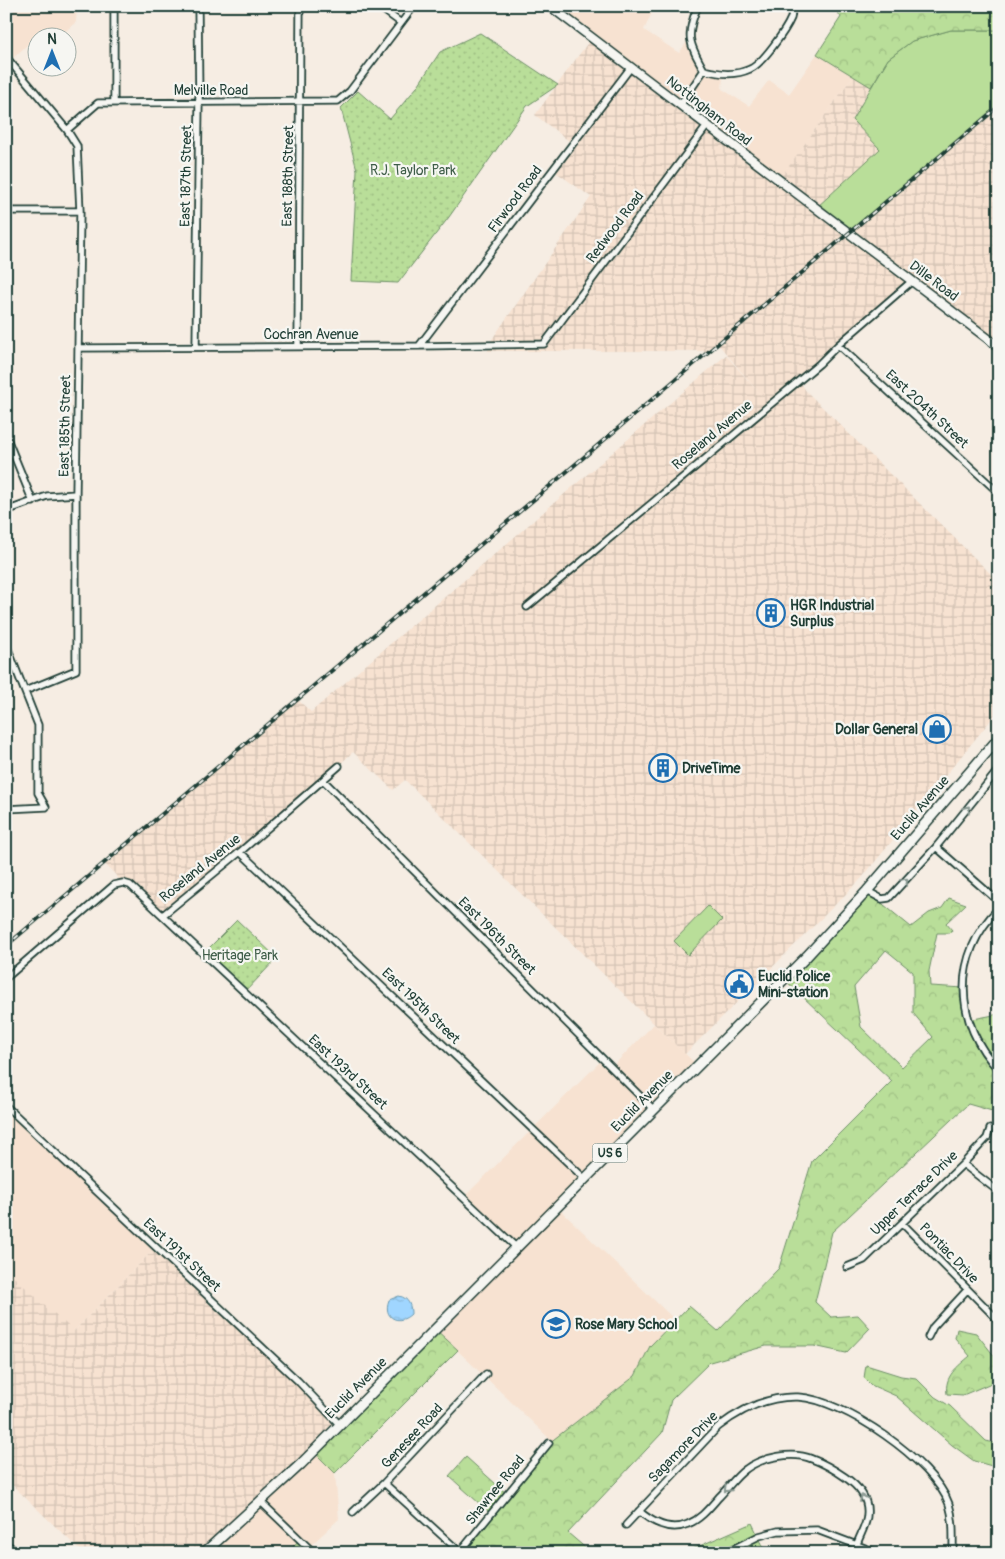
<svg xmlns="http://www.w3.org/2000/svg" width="1005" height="1559" font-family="Pangolin,sans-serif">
<defs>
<pattern id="industrial-grid" width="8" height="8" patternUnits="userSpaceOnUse" patternTransform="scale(1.25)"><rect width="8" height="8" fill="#f7e2d1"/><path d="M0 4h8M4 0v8" fill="none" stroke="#d3c3b4"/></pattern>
<pattern id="forest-crowns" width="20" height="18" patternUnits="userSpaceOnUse" patternTransform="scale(1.25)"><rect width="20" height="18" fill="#b9de99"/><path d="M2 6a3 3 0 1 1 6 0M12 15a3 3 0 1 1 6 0" fill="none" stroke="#9fbf84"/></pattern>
<pattern id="park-dots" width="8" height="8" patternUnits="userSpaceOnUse" patternTransform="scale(1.25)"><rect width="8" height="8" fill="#b9de99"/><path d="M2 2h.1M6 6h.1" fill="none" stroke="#9fbf84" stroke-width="1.8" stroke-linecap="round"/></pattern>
<pattern id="water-ripples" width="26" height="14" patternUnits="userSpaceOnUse" patternTransform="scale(1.25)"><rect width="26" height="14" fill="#a0d6ff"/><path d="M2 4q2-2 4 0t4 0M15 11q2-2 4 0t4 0" fill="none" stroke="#89b9db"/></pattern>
</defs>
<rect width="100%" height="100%" fill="#f6ede3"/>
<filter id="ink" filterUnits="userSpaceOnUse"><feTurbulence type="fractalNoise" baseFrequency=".02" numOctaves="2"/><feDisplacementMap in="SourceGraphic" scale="10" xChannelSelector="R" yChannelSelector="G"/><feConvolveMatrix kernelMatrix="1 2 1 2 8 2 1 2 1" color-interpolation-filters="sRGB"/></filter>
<g filter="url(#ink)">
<!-- built -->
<path fill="#f7e2d1" d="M6 6H77L76 22 59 37H52L44 29 10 61 6 57Z
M550 6H655L644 30 679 53 689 39 704 70 723 75 722 89 749 106 769 80 789 94 817 54 853 76 779 181Z
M654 1024 698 1066 557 1207 675 1320 650 1346 635 1376 552 1441 435 1329 516 1248 463 1198 603 1059 612 1067Z
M6 1106 156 1247 67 1338 6 1279Z
M313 1451 335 1473 339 1519 309 1547 300 1539 287 1553H204Z"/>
<!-- industrial -->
<path fill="url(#industrial-grid)" d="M592 37 779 180 853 76 871 87 852 120 880 149 816 208 849 232 999 106V347L912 281 799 380 806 391 999 582V710L861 879 685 1054 405 780 393 790 353 752 323 780 163 915 130 885 123 883 104 863 297 699 311 712 726 355 765 400 718 344 709 351H488V345L591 197 553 170 573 144 535 115Z
M156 1247 339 1424 204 1553H83L6 1479V1270L74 1331Z"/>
<!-- grass -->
<path fill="#b9de99" stroke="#6c8e66" d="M951 30H999V106L849 232 816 208 880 149 852 120 888 59 912 41Z
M708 906 722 920 688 955 674 941Z"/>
<!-- forest -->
<path fill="url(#forest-crowns)" stroke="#6c8e66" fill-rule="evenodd" d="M833 6H999V30H951L912 41 888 59 871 87 817 54 841 17Z
M867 891 911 927 929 913 942 908 949 898 966 904 946 923 952 930 950 933H937L929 971 930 986 964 988 968 1020 999 1014V1113L968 1104 832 1232 815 1302 831 1317 858 1315 870 1328 846 1353 814 1346H766L710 1362 671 1400 662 1433 568 1533 589 1551 594 1553H459L491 1514 449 1476 466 1457 507 1494 549 1443 635 1376 650 1346 689 1306 718 1331 779 1268 812 1161 892 1081 784 979ZM886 950 913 972V1013L933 1037 902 1067 861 1027 854 987Z
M435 1329 458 1350 335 1473 313 1451Z
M957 1329 976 1333 999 1362V1376L989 1384 963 1395 947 1394C944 1376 957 1367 970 1356L955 1338Z
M866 1365 901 1376 916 1378 935 1397 950 1406 986 1441 999 1444V1468L974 1461 952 1445 896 1396 871 1385 864 1378Z
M752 1523 765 1550 759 1553H677L695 1548Z
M300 1539 314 1553H287Z"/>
<!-- park -->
<path fill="url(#park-dots)" stroke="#6c8e66" d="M480 33 558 85 527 106 449 217 398 283 351 281 357 170 341 108 358 91 390 119 417 87 440 52Z
M237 920 277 958 245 992 204 953Z"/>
<!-- water -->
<path fill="url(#water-ripples)" stroke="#6c99ae" d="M399 1296C409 1298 411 1306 411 1314 399 1326 382 1318 389 1300Z"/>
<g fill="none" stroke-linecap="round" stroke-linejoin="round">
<!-- stream -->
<path stroke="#6c99ae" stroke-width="2" d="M894 6 902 11 939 12 949 6"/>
<defs>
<path id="minor" d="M114 6V103
M378 6 401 23
M698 6C685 35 689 44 704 70
M6 57 67 130 77 146 80 211 76 494V670L25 691
M681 104 704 70C720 74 735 76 750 69 762 64 786 30 791 18 792 14 792 10 790 6
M67 130 98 103 338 101 350 91 414 6
M6 211H80
M838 345 999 493
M196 346 199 102 198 6
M298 346 300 6
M419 346 631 67
M78 348 419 346 544 344 707 126
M6 436 33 502
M6 511 47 496 76 494
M527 607 819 364 838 345 912 281
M6 644 38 725V793L46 807 6 809
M323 780 654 1110
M936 847 999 902
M240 852 584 1178
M867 891 882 899 889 898 936 847 999 769
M999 908C951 955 954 1024 999 1070
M163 915 240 852 339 766
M6 978 114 885 123 883 130 885 517 1248
M6 1106 298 1381 339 1424
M963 1164 999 1192
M902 1223 999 1321
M847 1267 864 1260 902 1223 963 1164 987 1138 990 1129
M928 1337 933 1327 967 1290
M384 1483 460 1552 549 1443
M261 1502 314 1553
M639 1511C652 1522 670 1532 688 1524 701 1519 710 1507 719 1497 728 1488 736 1476 746 1469 762 1457 793 1451 812 1459 823 1463 835 1470 845 1477 858 1486 869 1499 867 1515 867 1524 860 1535 857 1544
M353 1512 384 1483 486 1374
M626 1525 718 1427C741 1409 768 1396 798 1397 843 1399 934 1461 949 1504 954 1520 953 1536 953 1553
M6 1543 17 1553
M459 1553H471
M725 1553 759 1536 778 1531 817 1530 878 1553"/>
<path id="tertiary" d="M550 6 999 347"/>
<path id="primary" d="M204 1553 301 1464 807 956 867 891 999 738"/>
</defs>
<!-- minor casing -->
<use href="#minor" stroke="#1f3d34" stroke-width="9"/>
<!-- tertiary casing -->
<use href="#tertiary" stroke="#1f3d34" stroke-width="11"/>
<!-- primary casing -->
<use href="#primary" stroke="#1f3d34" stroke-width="12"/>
<!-- minor -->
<use href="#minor" stroke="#f6f6f2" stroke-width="5.5"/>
<!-- tertiary -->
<use href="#tertiary" stroke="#f6f6f2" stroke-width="8"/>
<!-- primary -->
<use href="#primary" stroke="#f6f6f2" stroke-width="9"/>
<defs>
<path id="rail" d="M6 946 999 106"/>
</defs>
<!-- rail casing -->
<use href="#rail" stroke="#1f3d34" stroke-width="4"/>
<!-- rail -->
<use href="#rail" stroke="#f6f6f2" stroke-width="2" stroke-dasharray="5.5" stroke-linecap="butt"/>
</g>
<!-- one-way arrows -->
<defs><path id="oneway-chevron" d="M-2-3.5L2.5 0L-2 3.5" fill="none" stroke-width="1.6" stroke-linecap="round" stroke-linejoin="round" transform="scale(1.25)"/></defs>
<g stroke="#8a9a93">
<use href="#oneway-chevron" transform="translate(967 809) rotate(-51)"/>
<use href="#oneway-chevron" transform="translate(905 881) rotate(-47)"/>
<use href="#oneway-chevron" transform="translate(727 1489) rotate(134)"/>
<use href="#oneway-chevron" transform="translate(863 1498) rotate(-114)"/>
</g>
</g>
<!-- icons -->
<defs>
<symbol id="building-ring" viewBox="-11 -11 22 22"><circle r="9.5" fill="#f6f6f2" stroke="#1f6fb2" stroke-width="1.5"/><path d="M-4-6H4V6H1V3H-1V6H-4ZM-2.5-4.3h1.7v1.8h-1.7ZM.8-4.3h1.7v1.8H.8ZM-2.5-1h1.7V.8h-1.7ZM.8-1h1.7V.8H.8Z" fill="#1f6fb2"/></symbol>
<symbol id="shop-ring" viewBox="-11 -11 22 22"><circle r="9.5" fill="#f6f6f2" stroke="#1f6fb2" stroke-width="1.5"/><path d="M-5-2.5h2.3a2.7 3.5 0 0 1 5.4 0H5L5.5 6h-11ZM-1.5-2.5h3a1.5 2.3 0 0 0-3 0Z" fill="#1f6fb2"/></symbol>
<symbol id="civic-ring" viewBox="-11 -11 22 22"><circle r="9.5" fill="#f6f6f2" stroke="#1f6fb2" stroke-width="1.5"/><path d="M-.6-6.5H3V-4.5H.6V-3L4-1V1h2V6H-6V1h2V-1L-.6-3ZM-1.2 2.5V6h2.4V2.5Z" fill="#1f6fb2"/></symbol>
<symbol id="school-ring" viewBox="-11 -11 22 22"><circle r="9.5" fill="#f6f6f2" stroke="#1f6fb2" stroke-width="1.5"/><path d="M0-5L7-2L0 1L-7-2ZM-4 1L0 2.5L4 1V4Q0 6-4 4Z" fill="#1f6fb2"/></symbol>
</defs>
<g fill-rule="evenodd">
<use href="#building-ring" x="755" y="597" width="32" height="32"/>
<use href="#shop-ring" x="921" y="713" width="32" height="32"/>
<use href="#building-ring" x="647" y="752" width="32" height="32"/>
<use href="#civic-ring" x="723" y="968" width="32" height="32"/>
<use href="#school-ring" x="540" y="1308" width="32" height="32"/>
</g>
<g text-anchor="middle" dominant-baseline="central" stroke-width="4.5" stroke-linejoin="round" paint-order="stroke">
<!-- shield labels -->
<rect fill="#f6f6f2" stroke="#60746d" stroke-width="1" x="592.5" y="1143.5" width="35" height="19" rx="4"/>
<g font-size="12" font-weight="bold" fill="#1f3d34">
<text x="610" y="1153">US 6</text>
</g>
<!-- street labels -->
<g font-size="14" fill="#1f3d34" stroke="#f6f6f2">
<text x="211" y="90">Melville Road</text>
<text transform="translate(709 111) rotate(38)">Nottingham Road</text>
<text transform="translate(186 176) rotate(-89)">East 187th Street</text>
<text transform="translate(288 176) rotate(-89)">East 188th Street</text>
<text transform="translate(515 199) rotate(-53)">Firwood Road</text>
<text transform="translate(615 227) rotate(-53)">Redwood Road</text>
<text transform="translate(934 281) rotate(37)">Dille Road</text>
<text x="311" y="334">Cochran Avenue</text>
<text transform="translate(927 409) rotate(43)">East 204th Street</text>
<text transform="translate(65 426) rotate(-89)">East 185th Street</text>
<text transform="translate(712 435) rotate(-40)">Roseland Avenue</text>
<text transform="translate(920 808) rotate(-49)">Euclid Avenue</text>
<text transform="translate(200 868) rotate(-39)">Roseland Avenue</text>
<text transform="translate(497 936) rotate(45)">East 196th Street</text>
<text transform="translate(421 1006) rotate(44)">East 195th Street</text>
<text transform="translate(348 1072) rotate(43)">East 193rd Street</text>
<text transform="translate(642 1101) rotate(-45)">Euclid Avenue</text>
<text transform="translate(914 1193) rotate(-44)">Upper Terrace Drive</text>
<text transform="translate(949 1253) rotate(46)">Pontiac Drive</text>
<text transform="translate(182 1255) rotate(43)">East 191st Street</text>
<text transform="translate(356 1388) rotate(-45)">Euclid Avenue</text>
<text transform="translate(412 1436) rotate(-47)">Genesee Road</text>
<text transform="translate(683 1447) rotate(-46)">Sagamore Drive</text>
<text transform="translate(495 1490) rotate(-51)">Shawnee Road</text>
</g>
<!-- park labels -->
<g font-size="14" fill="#3e5d48" stroke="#f6f6f2">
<text x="413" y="170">R.J. Taylor Park</text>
<text x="240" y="955">Heritage Park</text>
</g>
<!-- poi labels -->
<g font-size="14" font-weight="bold" fill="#1f3d34" stroke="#f6f6f2" text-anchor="start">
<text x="790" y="605">HGR Industrial<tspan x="790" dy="16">Surplus</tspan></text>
<text x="918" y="729" text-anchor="end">Dollar General</text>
<text x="682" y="768">DriveTime</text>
<text x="758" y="976">Euclid Police<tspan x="758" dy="16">Mini-station</tspan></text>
<text x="575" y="1324">Rose Mary School</text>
</g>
</g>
<!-- margin -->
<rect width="1005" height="1559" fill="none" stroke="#f6f6f2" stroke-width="25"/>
<rect x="12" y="12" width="980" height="1534" fill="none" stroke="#1f3d34" stroke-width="2" filter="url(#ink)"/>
<!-- north arrow -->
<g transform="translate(52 52)"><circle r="24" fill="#f6f6f2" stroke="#a0aca6"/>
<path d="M0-4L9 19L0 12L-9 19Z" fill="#1f6fb2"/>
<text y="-8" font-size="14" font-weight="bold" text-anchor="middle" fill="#1f3d34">N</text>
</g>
</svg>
